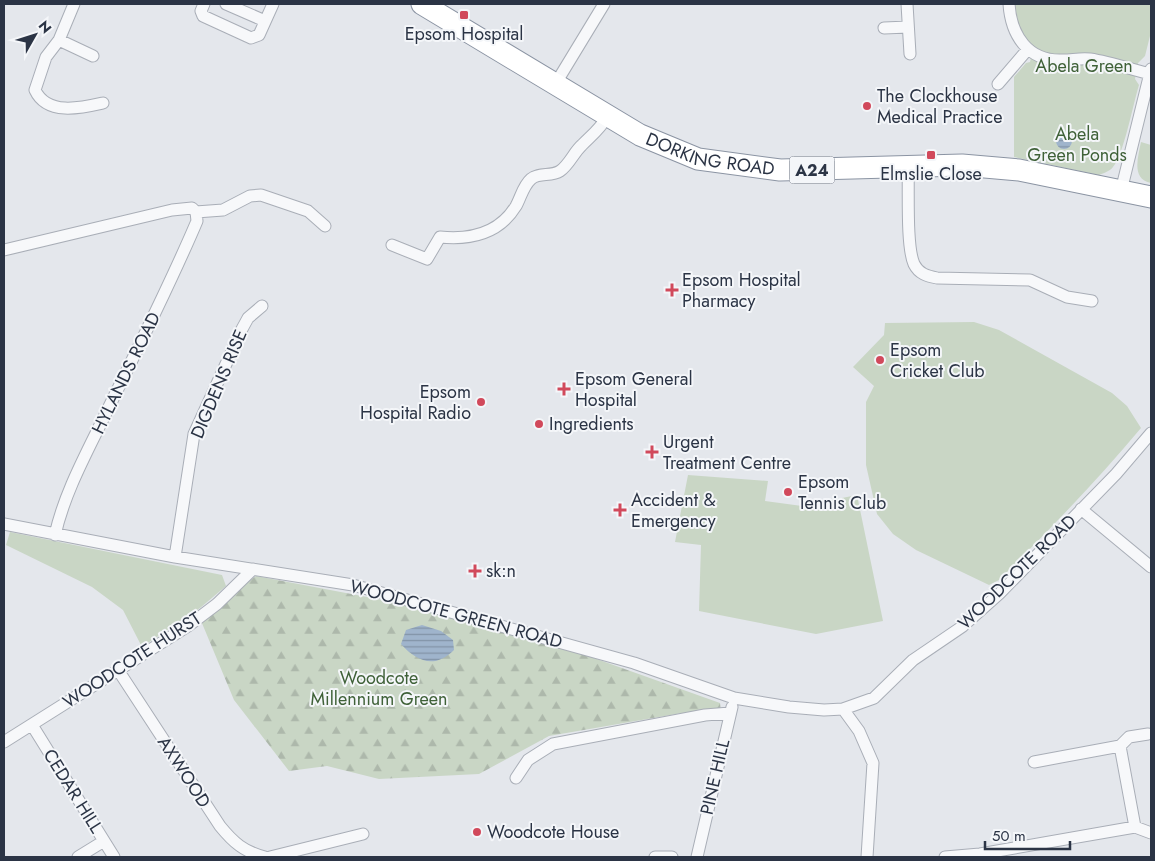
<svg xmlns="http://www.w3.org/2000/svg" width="1155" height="861" font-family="Jost,sans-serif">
<defs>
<pattern id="forest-firs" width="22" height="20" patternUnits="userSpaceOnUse" patternTransform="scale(1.25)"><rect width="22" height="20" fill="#c9d6c5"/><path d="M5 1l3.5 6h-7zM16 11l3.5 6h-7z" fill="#adb8ab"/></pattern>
<pattern id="water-rules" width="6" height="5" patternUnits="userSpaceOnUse" patternTransform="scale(1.25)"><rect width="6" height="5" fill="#9fb4cc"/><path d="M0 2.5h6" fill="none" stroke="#8293a7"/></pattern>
</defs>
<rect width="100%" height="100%" fill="#e4e7ec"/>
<!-- forest -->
<path fill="url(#forest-firs)" d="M256 576 399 603 591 657 720 703 721 712 682 713 549 736 479 774 379 779 327 766 289 771 234 700 199 616Z"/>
<!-- park -->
<path fill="#c9d6c5" d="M1012 4H1151V32L1145 56 1138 63 1135 79 1139 85C1133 104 1124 154 1113 167 1110 171 1104 173 1099 175L1014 157V77L1026 63 1030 62 1033 49 1021 36Z
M1141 142 1151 145V183C1131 179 1138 157 1141 142Z
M974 322 999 330 1112 393 1127 406 1141 428C1096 482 1048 531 999 580L989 585 916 550 893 534 877 514 866 465V402L874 386 853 367 884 335 885 323Z
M688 475 768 481 765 501 802 506 857 495 883 621 816 634 699 611 701 545 675 542Z
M10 532 222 575 226 586 200 608 142 647 123 610 92 587 6 545Z"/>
<!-- water -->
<path fill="url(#water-rules)" d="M1056 141a8 8 0 1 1 16 0a8 8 0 1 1-16 0Z
M422 625 441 631 453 640 454 650C435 669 417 662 401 644L406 630Z"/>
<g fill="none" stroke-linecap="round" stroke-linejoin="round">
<defs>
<path id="street" d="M204 4 201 11 203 16 251 38 259 35 273 4
M226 4 265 21
M907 4 910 54
M1009 4C1011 35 1028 62 1063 60 1072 60 1080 58 1090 59 1110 62 1130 69 1150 74
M884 28 908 27
M59 40 74 4
M93 56 59 40 46 57 35 90C47 116 81 108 103 103
M556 83 604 4
M998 84 1028 49
M908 167C909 189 906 246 914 264 919 274 927 276 937 278L1030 280 1067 297 1092 301
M1121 191 1151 69
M196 212 223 210 250 196 261 195 308 211 325 226
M392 245 427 259 440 237C470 240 499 234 516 206 521 197 523 186 531 179 539 172 551 177 560 171 569 165 574 152 582 145 592 135 600 129 607 117
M4 250 172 210 192 208 196 212
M1081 509 1151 567
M4 524 175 557 353 585 634 663 734 698 789 707 824 710 843 709 874 698 913 660 963 626 999 594 1116 474 1151 433
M55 535C64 494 86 454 104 417 136 352 169 287 197 221L196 212
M175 557 194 434 242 329 248 318 262 306
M118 670 220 826C233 842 244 852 265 857
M843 709 859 731 873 763 867 857
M32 725 114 857
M4 742 188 626 217 604 253 569
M1120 746 1135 827
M1034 762 1120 746 1129 737 1148 734
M516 778 528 760 553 744 705 715 730 713
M78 857 104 841
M270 857 363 834
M655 857H672
M697 857 732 707
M945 857 980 854 1135 827 1151 833"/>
<g id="highway">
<path id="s1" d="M422 4 640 135 698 159 780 170 962 165 1019 170 1151 197"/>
</g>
</defs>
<!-- street casing -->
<use href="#street" stroke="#a9aeb7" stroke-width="13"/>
<!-- highway casing -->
<use href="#highway" stroke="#8b94a3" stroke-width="23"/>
<!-- street -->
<use href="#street" stroke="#f7f8fa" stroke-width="11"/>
<!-- highway -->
<use href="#highway" stroke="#fff" stroke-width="21"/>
</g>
<!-- markers -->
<g fill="#d1495b" stroke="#f4f6f9" stroke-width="2">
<rect x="459" y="10" width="10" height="10" rx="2.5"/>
<circle cx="867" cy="106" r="5"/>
<rect x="926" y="150" width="10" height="10" rx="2.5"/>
<path d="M669.5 282.5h5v5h5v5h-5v5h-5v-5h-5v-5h5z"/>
<circle cx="880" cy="360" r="5"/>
<path d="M561.5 381.5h5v5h5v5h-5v5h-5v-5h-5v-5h5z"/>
<circle cx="481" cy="402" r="5"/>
<circle cx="539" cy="424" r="5"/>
<path d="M649.5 444.5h5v5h5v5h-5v5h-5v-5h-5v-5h5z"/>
<circle cx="788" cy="492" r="5"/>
<path d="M617.5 502.5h5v5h5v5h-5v5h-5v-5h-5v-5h5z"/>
<path d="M472.5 563.5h5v5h5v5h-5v5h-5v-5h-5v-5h5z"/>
<circle cx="477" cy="832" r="5"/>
</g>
<g text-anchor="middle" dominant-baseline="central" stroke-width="4" stroke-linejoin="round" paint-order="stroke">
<!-- shield labels -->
<rect fill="#f4f6f9" stroke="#676e7b" stroke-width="1" x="789.5" y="156.5" width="45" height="27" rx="4"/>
<g font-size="16" font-weight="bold" fill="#2b3445">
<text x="812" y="170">A24</text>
</g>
<!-- poi labels -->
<g font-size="18" fill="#2b3445" stroke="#f4f6f9" text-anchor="start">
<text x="464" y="34" text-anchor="middle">Epsom Hospital</text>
<text x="877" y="96">The Clockhouse<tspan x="877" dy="21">Medical Practice</tspan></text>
<text x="931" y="174" text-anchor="middle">Elmslie Close</text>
<text x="682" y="280">Epsom Hospital<tspan x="682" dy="21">Pharmacy</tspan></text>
<text x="890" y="350">Epsom<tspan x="890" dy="21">Cricket Club</tspan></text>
<text x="575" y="379">Epsom General<tspan x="575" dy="21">Hospital</tspan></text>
<text x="471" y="392" text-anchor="end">Epsom<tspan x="471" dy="21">Hospital Radio</tspan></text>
<text x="549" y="424">Ingredients</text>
<text x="663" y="442">Urgent<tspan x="663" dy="21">Treatment Centre</tspan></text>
<text x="798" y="482">Epsom<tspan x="798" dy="21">Tennis Club</tspan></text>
<text x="631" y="500">Accident &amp;<tspan x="631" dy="21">Emergency</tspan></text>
<text x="486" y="571">sk:n</text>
<text x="487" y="832">Woodcote House</text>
</g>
<!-- park labels -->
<g font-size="18" fill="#3f6138" stroke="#f4f6f9">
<text x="1084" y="66">Abela Green</text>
<text x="1077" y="134">Abela<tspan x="1077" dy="21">Green Ponds</tspan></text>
<text x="379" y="678">Woodcote<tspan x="379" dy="21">Millennium Green</tspan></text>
</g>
<!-- street labels -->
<g font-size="18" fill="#2b3445" stroke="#f4f6f9">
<text stroke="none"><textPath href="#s1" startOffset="328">DORKING ROAD</textPath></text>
<text transform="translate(126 373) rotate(-64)">HYLANDS ROAD</text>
<text transform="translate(219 384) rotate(-67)">DIGDENS RISE</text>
<text transform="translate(1017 572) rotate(-44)">WOODCOTE ROAD</text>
<text transform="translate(456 614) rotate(15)">WOODCOTE GREEN ROAD</text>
<text transform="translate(132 660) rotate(-33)">WOODCOTE HURST</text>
<text transform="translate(184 772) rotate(57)">AXWOOD</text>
<text transform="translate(715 777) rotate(-77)">PINE HILL</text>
<text transform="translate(73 791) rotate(58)">CEDAR HILL</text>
</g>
</g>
<!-- border -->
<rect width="1155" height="861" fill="none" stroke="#2b3445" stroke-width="10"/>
<!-- north arrow -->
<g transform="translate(35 35) rotate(51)" stroke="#f4f6f9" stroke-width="4" paint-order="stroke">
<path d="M0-4L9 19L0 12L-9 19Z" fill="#2b3445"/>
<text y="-8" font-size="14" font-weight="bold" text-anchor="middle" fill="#2b3445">N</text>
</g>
<!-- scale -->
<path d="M985 841v8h85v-8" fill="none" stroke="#2b3445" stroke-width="2.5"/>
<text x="992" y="841" font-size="15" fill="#2b3445" stroke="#f4f6f9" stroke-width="4" paint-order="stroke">50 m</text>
</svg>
